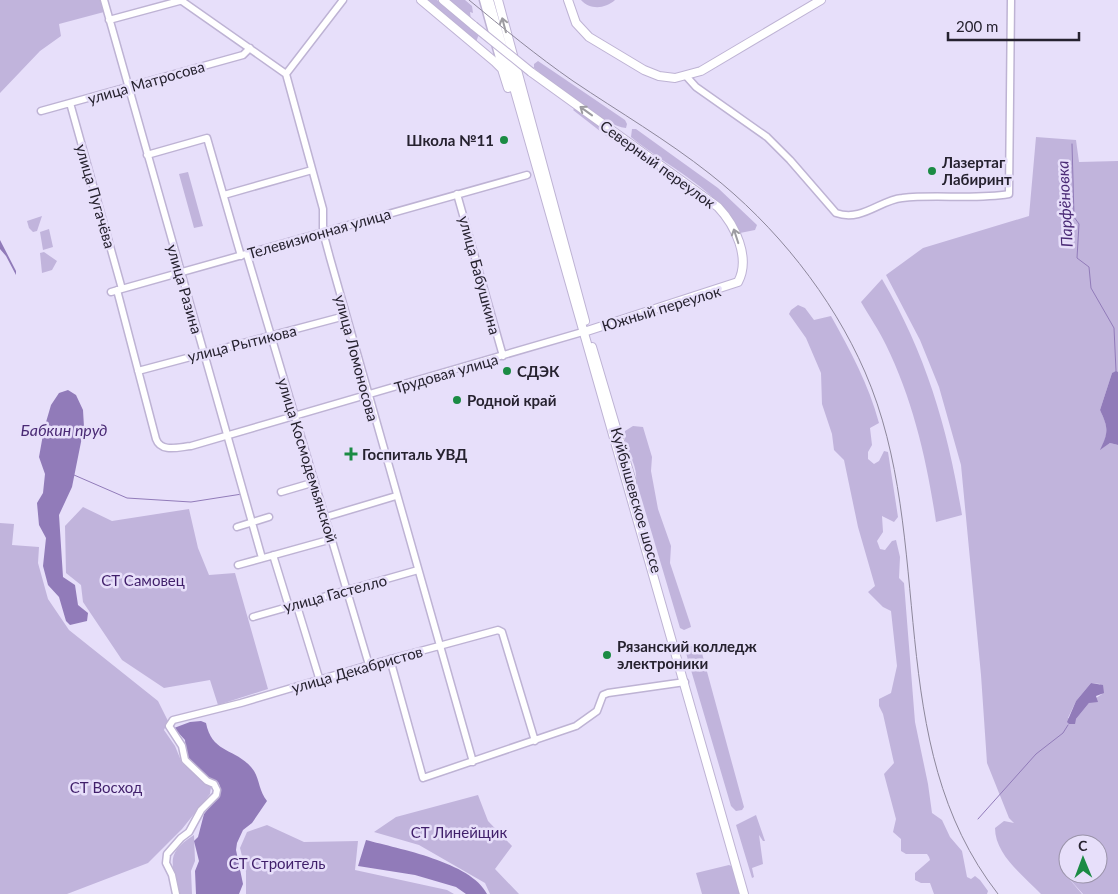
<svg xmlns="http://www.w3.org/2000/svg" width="1118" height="894" font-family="Lato,sans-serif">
<rect width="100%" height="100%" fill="#e7dffa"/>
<!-- green -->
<path fill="#c1b4dc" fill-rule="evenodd" d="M0 0H101L104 12 59 24 61 36 40 51 0 93Z
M425 0H437L479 34 476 42Z
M446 0H465L472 6 473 13 470 12 471 20Z
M581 0H615C605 9 590 10 581 0Z
M538 61 625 120 627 124 626 128C604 126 553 84 534 68V64Z
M576 107 618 137 614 142 573 110Z
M632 129H636L718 188 757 225 755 230 740 233C726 195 662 163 631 137Z
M1036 137 1076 140 1079 162 1118 161V372L1112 373 1100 410C1108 426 1109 432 1101 449L1110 443 1118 445V894H1083L1065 874 1082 894H1041C1024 876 995 855 995 828L1004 821 1014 823 1009 818 987 763 981 675 961 465 939 387 920 340 886 275 923 248 1029 216ZM1091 683 1100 684 1102 694 1089 703 1076 719 1068 718 1076 701ZM1068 844H1098V874H1068Z
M188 172 203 226 194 228 179 174Z
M42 216 37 231 33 232 29 228 27 221Z
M49 229 53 247 43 250 40 232Z
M44 252 57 261 52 270 42 273 40 253Z
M882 279C926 354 948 429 962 515L936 522C927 461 913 400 886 345 879 330 869 316 861 302Z
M798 305 805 308 814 320 831 316C850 350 869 385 879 423L870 428 872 445 868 452V459L874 464 879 461 884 451 888 452 898 517 894 522 882 516 883 532 877 541 880 549 885 550 892 541 896 540 900 557 899 578 904 583 915 722 928 784 932 813 942 820 950 837 962 851 967 877 971 879 975 876 980 880 988 891 987 894H934L930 883H921L915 880V873L930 860 929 857 927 854H906L901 851V839L893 832 896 819 884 774 894 763 883 714 879 706V699L891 693 897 666 891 611 883 607 868 592 875 586 858 527 844 460 834 450 832 434 822 404 821 373 806 338 789 314 791 310Z
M633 426 643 427 652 457 651 471 658 509 671 546 670 563 690 623 691 627 684 630 680 628 636 480C638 462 622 448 625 431Z
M83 507 112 521 189 509 198 548 209 575 235 573 268 689 218 705 210 680 164 688 122 660 83 602 81 585 66 573 65 526Z
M0 523 14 524 12 545 39 547 38 563 48 599 69 630 158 701 168 721 164 730 175 746 182 763 211 787 210 794 182 829 148 863 67 894H0Z
M693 645 700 646 744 807 742 810 736 811 731 806 686 653 688 648Z
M478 795 488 821 512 846 495 869 519 894H490L485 883 419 845 374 832 396 817Z
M756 815 765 841H763L759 835 763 864 752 868 754 877 752 878 736 825Z
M267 825 304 842 358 841 355 870 447 890 454 894H246V872L240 848 247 832Z
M194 835 195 861 191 871 192 894H180C172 864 164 854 194 835Z
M729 865 734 867 741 894H702L696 873Z"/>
<!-- water -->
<path fill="#917bb9" d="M0 240 16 271V275L6 256 0 249Z
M1116 371 1118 372V445L1110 443 1100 450C1109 432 1108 427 1100 410L1112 373Z
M68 390 76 395 83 410 84 427 72 487 59 515 63 577 75 585 78 605 88 613 87 621 70 625 66 621 59 597 48 585 43 566 46 538 39 525 37 503 43 493 45 474 39 457 44 429 51 405 59 393Z
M1091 683 1103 685 1104 693 1096 696 1098 702 1089 703 1076 719 1075 724H1069L1067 722 1076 701Z
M201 721 206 723C212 753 234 748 251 767 260 777 258 790 267 801L252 823 243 830 237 843 236 850 243 884 239 894H196L195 871 199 861 194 841 198 837 204 814 220 794V786L218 782 206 779 187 760 185 740 174 728 190 722Z
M366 840C399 849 471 862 487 894H466L456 887 415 875 358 866Z"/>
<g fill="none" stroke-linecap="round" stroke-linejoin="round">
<!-- stream -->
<path stroke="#917bb9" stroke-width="1" d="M1072 144 1074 217 1079 224 1077 258 1089 267 1091 288 1114 328 1116 371
M74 475 127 498 191 502 242 494
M978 819 1036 754 1063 733 1068 725"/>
<defs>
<path id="minor" d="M104 0 262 558
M483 0 502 69
M182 1 286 74 323 209V232L330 258 473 762
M109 20 183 0
M286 74 343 0
M687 77 696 87 767 137 790 160 836 213C862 222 880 200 902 198 937 194 974 200 1009 194L1011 0
M70 103 122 289
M41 111 243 55 250 48
M147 155 207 138 241 256
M457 194 503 356
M224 195 312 170
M247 255 369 665
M117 290 156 439C161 453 179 447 191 446L586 331
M111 292 527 175
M138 371 345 316
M281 492 315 482
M326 517 396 496
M237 527 269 517
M273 555 289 607
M238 565 332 539
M297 606 320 681
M253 617 418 570
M390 659 423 778 576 726 597 711 603 695 608 693 685 682
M176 894 172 875 166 863 167 854 181 838 189 832 201 810 216 795 217 790 214 784 207 781 185 760 182 746 169 726 173 720 241 703 369 665 498 630 502 632 535 741"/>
<path id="major" d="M421 0 495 62 502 69 508 88
M443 0 474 26
M489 0 744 894
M498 0 585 321
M568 0 576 23 589 37 644 70 659 76 675 78 701 71 821 0
M531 72 718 207C735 225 751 258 738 282L587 331
M592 347 632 482"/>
</defs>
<!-- minor casing -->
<use href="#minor" stroke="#beb3d4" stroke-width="9"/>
<!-- major casing -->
<use href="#major" stroke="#beb3d4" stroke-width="10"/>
<!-- minor -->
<use href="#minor" stroke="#fff" stroke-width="6"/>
<!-- major -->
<use href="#major" stroke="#fff" stroke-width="8"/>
<!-- rail -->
<path stroke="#8d879b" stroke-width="1" d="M469 0C503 28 537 56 573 81 619 112 667 140 710 174 775 225 832 296 865 372 938 540 880 743 998 894"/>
<defs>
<path id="major-bridge" d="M474 26 531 72"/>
</defs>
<!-- major-bridge casing -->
<use href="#major-bridge" stroke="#beb3d4" stroke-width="10" stroke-linecap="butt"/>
<!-- major-bridge -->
<use href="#major-bridge" stroke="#fff" stroke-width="8"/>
</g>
<!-- one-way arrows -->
<defs><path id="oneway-shaft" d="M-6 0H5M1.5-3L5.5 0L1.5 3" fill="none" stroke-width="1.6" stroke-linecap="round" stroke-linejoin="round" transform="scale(1.25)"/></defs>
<g stroke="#9d9ca1">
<use href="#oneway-shaft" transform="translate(504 25) rotate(-105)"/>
<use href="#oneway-shaft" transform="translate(586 111) rotate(-144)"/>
<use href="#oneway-shaft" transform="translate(736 236) rotate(-108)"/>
</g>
<!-- markers -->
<g fill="#1b8b44" stroke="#e7dffa" stroke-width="2">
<circle cx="504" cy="140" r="5"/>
<circle cx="932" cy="171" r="5"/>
<circle cx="507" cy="371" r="5"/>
<circle cx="457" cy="400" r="5"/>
<path d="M348.5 446.5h5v5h5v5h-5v5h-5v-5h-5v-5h5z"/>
<circle cx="607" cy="655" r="5"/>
</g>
<g text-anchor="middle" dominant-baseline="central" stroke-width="5" stroke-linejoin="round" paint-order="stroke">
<!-- street labels -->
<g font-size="15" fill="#26222f" stroke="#e7dffa">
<text transform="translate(146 82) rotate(-16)">улица Матросова</text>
<text transform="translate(658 164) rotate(36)">Северный переулок</text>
<text transform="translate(96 196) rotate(74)">улица Пугачёва</text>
<text transform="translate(319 233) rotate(-16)">Телевизионная улица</text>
<text transform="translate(480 275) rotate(75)">улица Бабушкина</text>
<text transform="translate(185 289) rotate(74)">улица Разина</text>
<text transform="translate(661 308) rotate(-17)">Южный переулок</text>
<text transform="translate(242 343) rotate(-14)">улица Рытикова</text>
<text transform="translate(357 358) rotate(75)">улица Ломоносова</text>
<text transform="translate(446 373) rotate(-16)">Трудовая улица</text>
<text transform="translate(308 460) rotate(73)">улица Космодемьянской</text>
<text transform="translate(637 500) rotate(74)">Куйбышевское шоссе</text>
<text transform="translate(335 593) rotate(-15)">улица Гастелло</text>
<text transform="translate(357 669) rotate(-16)">улица Декабристов</text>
</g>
<!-- poi labels -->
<g font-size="15" font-weight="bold" fill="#26222f" stroke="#e7dffa" text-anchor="start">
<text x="494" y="140" text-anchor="end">Школа №11</text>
<text x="942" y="162">Лазертаг<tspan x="942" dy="17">Лабиринт</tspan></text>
<text x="517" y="371">СДЭК</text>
<text x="467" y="400">Родной край</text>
<text x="362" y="454">Госпиталь УВД</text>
<text x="617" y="646">Рязанский колледж<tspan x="617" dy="17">электроники</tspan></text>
</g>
<!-- park labels -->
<g font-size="15" fill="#401f6a" stroke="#e7dffa">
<text x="143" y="580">СТ Самовец</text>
<text x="106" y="787">СТ Восход</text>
<text x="459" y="832">СТ Линейщик</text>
<text x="277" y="863">СТ Строитель</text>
</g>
<!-- water labels -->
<g font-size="16" font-style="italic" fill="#4a2a75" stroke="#e7dffa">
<text transform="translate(1064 204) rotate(-93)">Парфёновка</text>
<text x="64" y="429">Бабкин пруд</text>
</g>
</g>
<!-- north arrow -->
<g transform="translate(1083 859) rotate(359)"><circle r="24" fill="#e7dffa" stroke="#9a93a9"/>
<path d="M0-4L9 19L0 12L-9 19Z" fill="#1b8b44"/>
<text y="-8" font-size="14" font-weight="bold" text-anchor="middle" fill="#26222f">С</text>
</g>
<!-- scale -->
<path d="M948 32v8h131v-8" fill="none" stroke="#26222f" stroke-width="2.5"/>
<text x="956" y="32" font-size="15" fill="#26222f" stroke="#e7dffa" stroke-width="4" paint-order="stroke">200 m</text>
</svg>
